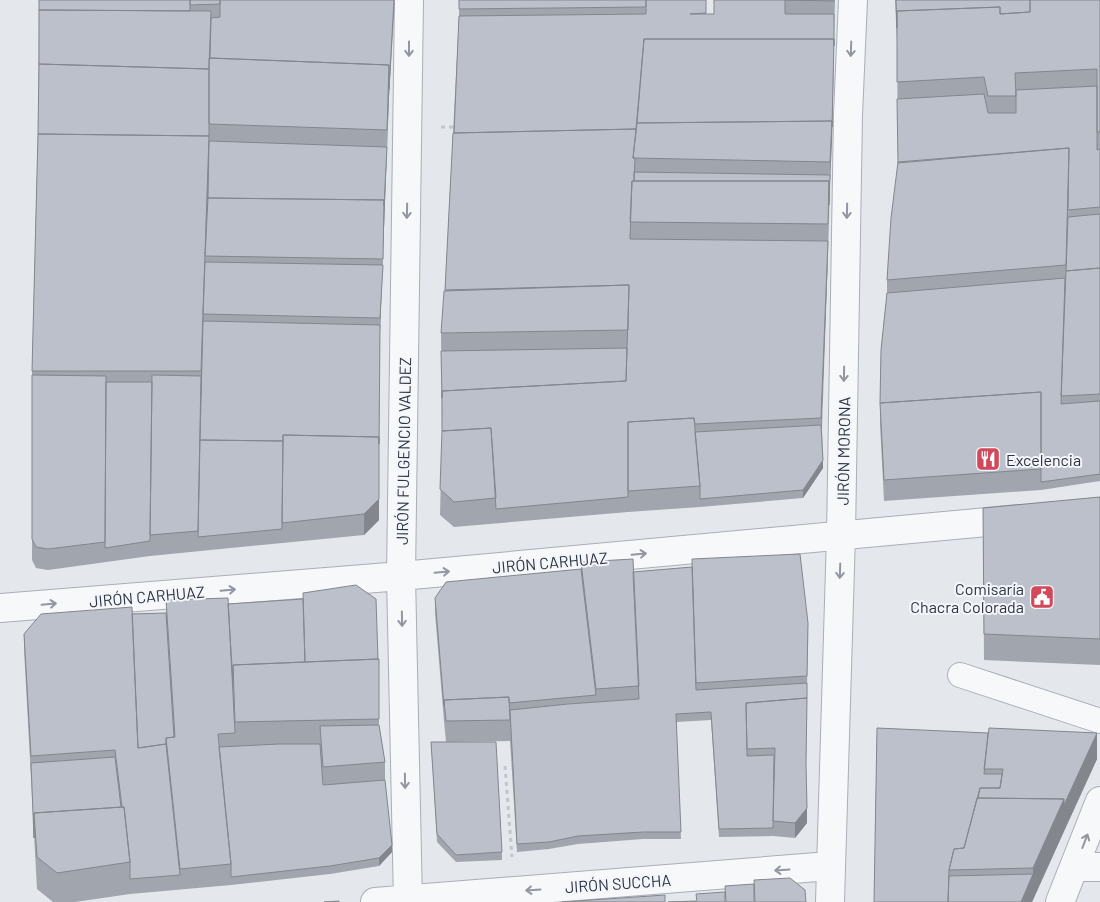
<svg xmlns="http://www.w3.org/2000/svg" width="1100" height="902" font-family="Barlow,sans-serif">
<rect width="100%" height="100%" fill="#e4e7ec"/>
<g fill="none" stroke-linecap="round" stroke-linejoin="round">
<defs>
<path id="service" d="M960 675 1100 721"/>
<path id="minor" d="M0 608 401 576 1020 519
M1074 867H1100
M375 902 830 866
M408 902 401 576 409 0
M830 902 841 535 848 115 853 0
M1060 902 1100 801"/>
</defs>
<!-- service casing -->
<use href="#service" stroke="#a9aeb7" stroke-width="26"/>
<!-- minor casing -->
<use href="#minor" stroke="#a9aeb7" stroke-width="30"/>
<!-- path -->
<path stroke="#c2c5cb" stroke-width="3" stroke-dasharray="4 4" stroke-linecap="butt" d="M441 127H457
M505 766 512 857"/>
<!-- service -->
<use href="#service" stroke="#f7f8fa" stroke-width="24"/>
<!-- minor -->
<use href="#minor" stroke="#f7f8fa" stroke-width="28"/>
</g>
<!-- wall -->
<path fill="#a1a5ae" fill-rule="evenodd" d="M39 0H395L389 97 380 333 379 448V520L364 535 150 556 48 570 36 568 32 560V371L38 134ZM209 171 208 198 207 221Z
M459 0H706V14H714L785 0H835L828 256 822 428 823 468 803 498 700 507 628 512V510V512L454 527 440 515 442 431 441 333 445 290 459 16Z
M895 0H1100V481L1041 490 884 501 880 424 881 350 887 293V280L898 164 897 42ZM1069 180 1068 217 1066 264Z
M1100 497V665L984 660 983 508Z
M581 562 633 572 808 623 806 769 807 823 795 838 773 836 719 837 711 720 676 722 681 839H643L578 844 549 849 517 852 510 741 446 742 444 721 435 613V598L581 569Z
M166 600 228 604 379 659V725L385 762V780L392 852 379 866 330 874 231 885 130 894 75 902H53L37 889 24 649V634L132 614 166 613Z
M877 728 1097 759 1032 902H874Z
M431 742 502 852V860L456 862 437 842Z"/>
<!-- shaded-wall -->
<path fill="#83868d" d="M394 0 389 97 380 333 379 458 380 318 383 265 384 200 387 147 389 65Z
M834 54 832 142 830 183V162Z
M209 136V162L206 256H205L198 537 201 371Z
M1069 148V169L1066 278V265Z
M828 241V256L821 433V418Z
M823 460V468L803 498V490Z
M379 499V520L364 535V514Z
M1097 733V759L1064 831 1032 902H1021L1033 874V868L1064 799Z
M807 808V823L795 838V823Z
M392 845V852L379 866V858Z"/>
<!-- building -->
<path fill="#bbc0ca" stroke="#83868d" d="M39 0H190V11L39 10Z
M190 0H220V4L190 5Z
M220 0H394L389 89V65L210 58 211 18 220 17Z
M459 0H646V7L459 9Z
M646 0H706V13L690 14H714V0H785V14H834V46V39H644L636 129 454 133 459 16 646 14Z
M785 0H834V1Z
M896 0H1030V12L1000 14V7L897 11V28Z
M1030 0H1100V132H1097V69L1015 73 1016 96H988L984 77 897 82V11L1000 7V14L1030 12Z
M39 10 211 11 209 69 39 64Z
M644 39H834L832 127V121L637 123Z
M209 58 389 65 387 130 209 124Z
M39 64 209 69V136L38 134Z
M1097 86V150L1100 149V207L1068 210 1069 148 898 163 897 99 984 94 988 113H1016V90Z
M832 121 830 162 633 158 637 123Z
M636 129 633 158H635L634 181H632L630 239 828 241 821 418 695 424 694 418 628 422V497L496 509 491 428 442 431V391L626 381 629 285 445 290 453 133Z
M38 134 209 136 201 371H32Z
M209 141 387 147 384 206V200L208 198Z
M1069 148 1066 265 887 280 891 218 898 162Z
M634 172 830 175 829 205V181H634Z
M632 181H829L828 224 630 222Z
M208 198 384 200 383 259 205 256Z
M1100 214V268L1066 271 1068 217Z
M205 262 383 265 380 318 203 314Z
M1100 268V394L1061 396 1066 271Z
M1065 278 1061 404 1100 401V474L1041 482V392L880 403 881 350 887 293Z
M629 285 628 330 441 333 444 291Z
M203 321 380 325 379 444V437L283 435V441L200 440Z
M627 348 626 381 442 391V398L441 351Z
M32 375 106 376 105 542 48 549 36 547 32 539Z
M152 375 201 376 198 531 150 535Z
M106 382H152L150 541 105 548Z
M1041 392V469L884 480 880 403Z
M694 418 700 486 628 491V422Z
M821 425 823 460 803 490 700 499V486L695 432Z
M491 428 496 498 454 502 440 489 442 431Z
M283 435 379 437V499L364 514 282 523Z
M200 440 283 441 282 529 198 537Z
M1100 497V639L984 634 983 508Z
M800 554 808 623 807 676 696 683 692 559Z
M633 559 639 686 596 689 581 562Z
M692 567 696 690 807 683V698L746 703 747 756 774 755 773 828 719 829 711 712 676 714 681 832H643L578 836 549 842 517 844 510 710 568 704 639 699 633 572Z
M581 569 596 695 509 703V697L444 700V706L435 598 446 582Z
M356 585 376 599 378 659 305 662 303 593Z
M228 598 235 733 218 734 231 864 180 869 166 738 175 737 166 600Z
M303 599 305 662 233 665V682L228 604Z
M132 607 138 748 166 744 180 875 130 879V862L124 807H122L115 750 31 756 24 634 41 614Z
M166 613 174 737 166 738V744L138 748 132 614Z
M379 659V719L235 722 233 665Z
M509 697 510 720 446 721 444 700Z
M807 698 806 763 807 808 795 823 773 821 775 748 747 749 746 703Z
M379 725 385 762 323 767 320 726Z
M877 728 988 733 984 774H1002L1000 788H980L964 848 954 849 949 870 948 902H874Z
M989 728 1097 733 1064 805V799L978 798 980 788H1000L1003 769H984Z
M431 742H496L502 852 456 855 437 834Z
M279 744H320L323 785 385 780 392 845 379 858 330 866 231 877V864L219 747Z
M115 757 121 807 34 813V838L31 763Z
M977 798 1064 799 1033 868 949 870 954 849 964 848Z
M124 807 130 862 57 873 37 857 34 813Z
M1033 874 1021 902H948L949 876Z
M790 878 805 890 806 902H755L754 880Z
M754 884V902H726L725 886Z
M725 892V902H697L696 894Z
M665 895V902H562Z
M339 901V902H324Z
M696 901V902H668Z"/>
<!-- one-way arrows -->
<defs><path id="oneway-shaft" d="M-6 0H5M1.5-3L5.5 0L1.5 3" fill="none" stroke-width="1.6" stroke-linecap="round" stroke-linejoin="round" transform="scale(1.25)"/></defs>
<g stroke="#9196a0">
<use href="#oneway-shaft" transform="translate(409 49) rotate(90)"/>
<use href="#oneway-shaft" transform="translate(851 49) rotate(92)"/>
<use href="#oneway-shaft" transform="translate(407 211) rotate(91)"/>
<use href="#oneway-shaft" transform="translate(847 211) rotate(91)"/>
<use href="#oneway-shaft" transform="translate(844 374) rotate(91)"/>
<use href="#oneway-shaft" transform="translate(639 554) rotate(-5)"/>
<use href="#oneway-shaft" transform="translate(840 571) rotate(92)"/>
<use href="#oneway-shaft" transform="translate(442 572) rotate(-5)"/>
<use href="#oneway-shaft" transform="translate(228 590) rotate(-5)"/>
<use href="#oneway-shaft" transform="translate(49 604) rotate(-5)"/>
<use href="#oneway-shaft" transform="translate(402 619) rotate(89)"/>
<use href="#oneway-shaft" transform="translate(405 781) rotate(89)"/>
<use href="#oneway-shaft" transform="translate(1085 841) rotate(-69)"/>
<use href="#oneway-shaft" transform="translate(782 870) rotate(176)"/>
<use href="#oneway-shaft" transform="translate(533 890) rotate(176)"/>
</g>
<!-- icons -->
<defs>
<symbol id="restaurant-square" viewBox="-11 -11 22 22"><rect x="-9" y="-9" width="18" height="18" rx="4" fill="#d1495b" stroke="#f4f6f9"/><path d="M-5-6h1v4h1v-4h1v4h1v-4h1v5L-1.5 .5V6h-2V.5L-5-1ZM5-6V6H3V1.5H1.5Q1.5-4 5-6Z" fill="#fff"/></symbol>
<symbol id="civic-square" viewBox="-11 -11 22 22"><rect x="-9" y="-9" width="18" height="18" rx="4" fill="#d1495b" stroke="#f4f6f9"/><path d="M-.6-6.5H3V-4.5H.6V-3L4-1V1h2V6H-6V1h2V-1L-.6-3ZM-1.2 2.5V6h2.4V2.5Z" fill="#fff"/></symbol>
</defs>
<g fill-rule="evenodd">
<use href="#restaurant-square" x="974" y="445" width="28" height="28"/>
<use href="#civic-square" x="1028" y="583" width="28" height="28"/>
</g>
<g text-anchor="middle" dominant-baseline="central" stroke-width="4" stroke-linejoin="round" paint-order="stroke">
<!-- street labels -->
<g font-size="16" fill="#2b3445" stroke="#f4f6f9">
<text transform="translate(403 451) rotate(-89)">JIRÓN FULGENCIO VALDEZ</text>
<text transform="translate(843 451) rotate(-89)">JIRÓN MORONA</text>
<text transform="translate(550 562) rotate(-5)">JIRÓN CARHUAZ</text>
<text transform="translate(147 596) rotate(-5)">JIRÓN CARHUAZ</text>
<text transform="translate(618 883) rotate(-4)">JIRÓN SUCCHA</text>
</g>
<!-- poi labels -->
<g font-size="16" fill="#2b3445" stroke="#f4f6f9" text-anchor="start">
<text x="1006" y="459">Excelencia</text>
<text x="1024" y="588" text-anchor="end">Comisaría<tspan x="1024" dy="18">Chacra Colorada</tspan></text>
</g>
</g>
</svg>
